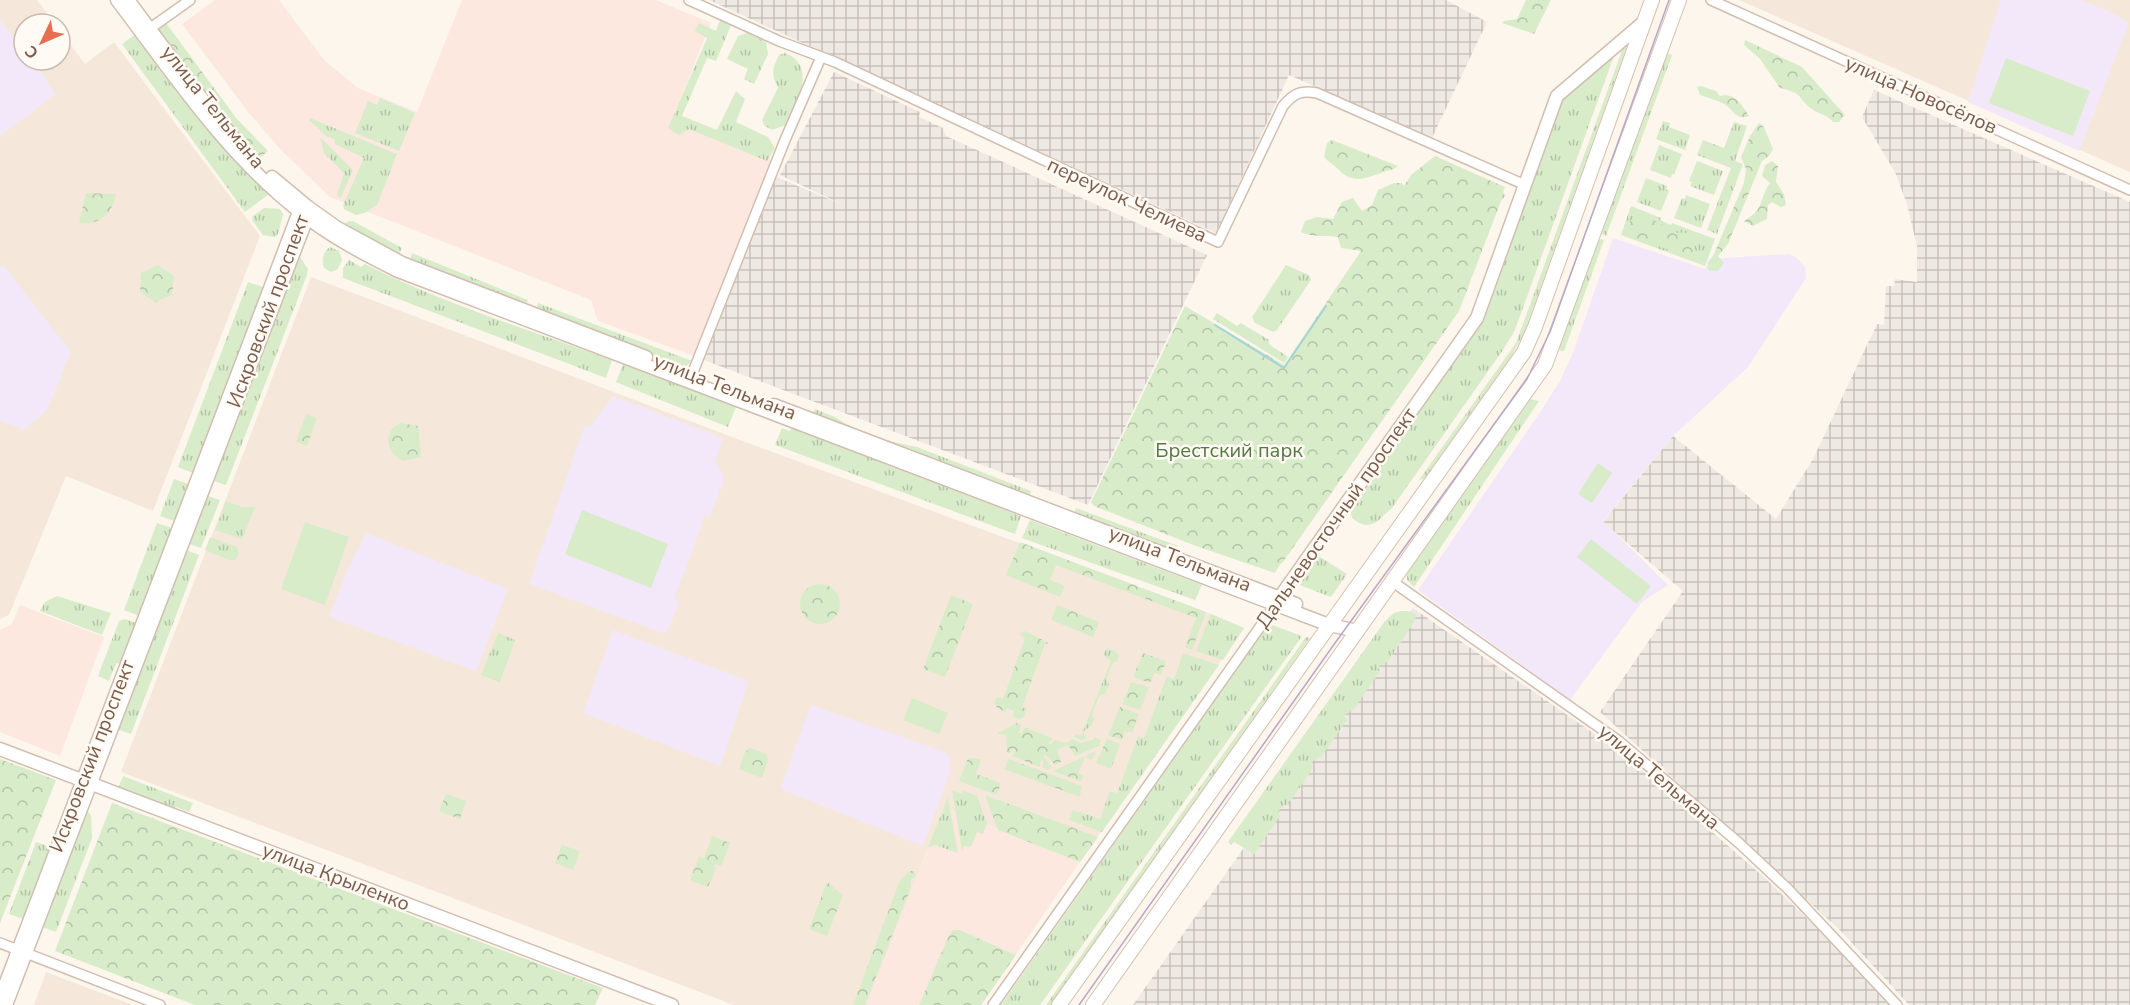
<svg xmlns="http://www.w3.org/2000/svg" width="2130" height="1005" font-family="'Nunito Sans',sans-serif">
<defs>
<pattern id="industrial-grid" width="8" height="8" patternUnits="userSpaceOnUse" patternTransform="scale(1.5)"><rect width="8" height="8" fill="#efe9e4"/><path d="M0 4h8M4 0v8" fill="none" stroke="#c7c0bb"/></pattern>
<pattern id="grass-tufts" width="24" height="20" patternUnits="userSpaceOnUse" patternTransform="scale(1.5)"><rect width="24" height="20" fill="#d8ecc9"/><path d="M3 7l-1-3M5 7V3M7 7l1-3M15 17l-1-3M17 17v-4M19 17l1-3" fill="none" stroke="#b4c2a5"/></pattern>
<pattern id="forest-crowns" width="20" height="18" patternUnits="userSpaceOnUse" patternTransform="scale(1.5)"><rect width="20" height="18" fill="#d8ecc9"/><path d="M2 6a3 3 0 1 1 6 0M12 15a3 3 0 1 1 6 0" fill="none" stroke="#b4c2a5"/></pattern>
</defs>
<rect width="100%" height="100%" fill="#fdf6ec"/>
<!-- residential -->
<path fill="#f5e8da" d="M0 0H37L55 24H24V60H60V30L85 64 114 42 260 236 153 511 66 476 9 615 0 619Z
M1739 0H2130V172Z
M311 277 740 440 1206 612 1244 628 1080 862 944 807 867 1005H734L121 772Z
M46 972 133 1005H34Z"/>
<!-- commercial -->
<path fill="#fde8e0" d="M215 0H279L325 61 358 88 417 112 462 0H656L711 23 673 117 768 157 773 163 694 356 598 321 591 300 330 197 281 150 249 113 182 24Z
M20 605 104 637 60 756 0 732V630L12 624Z
M944 807 1080 862 981 1005H867Z"/>
<!-- industrial -->
<path fill="url(#industrial-grid)" d="M709 0H1446L1487 22 1432 138 1289 75 1216 233Z
M834 72 920 112 919 117 943 128 946 136 1207 255 1088 505 704 360 776 177 841 204 780 175Z
M1874 90 2130 202V1005H1909L1841 931 1600 712 1683 591 1603 522 1673 436 1776 519 1813 459 1877 324 1884 325 1886 286H1894L1895 279 1917 282V246L1907 204 1895 172 1862 117Z
M1413 608 1622 753 1766 879 1866 975 1892 1005H1133Z"/>
<!-- education -->
<path fill="#f3e8fa" d="M2001 0H2081L2110 12 2129 23 2079 151 1968 102Z
M0 20 24 50V60H32L56 94 0 136Z
M1613 238 1705 269 1709 259 1790 254 1798 259 1805 267 1806 278 1748 367 1673 436 1603 521 1668 585 1642 602 1570 700 1418 590 1539 414 1560 381 1573 353Z
M3 265 71 352 47 410 24 430 0 421V267Z
M613 396 723 438 715 462 723 475V483L710 517 704 515 701 527 674 599 679 602 669 628 663 633 529 584 585 425 590 427Z
M366 533 508 589 476 671 329 617 348 569Z
M613 630 749 681 720 766 583 713Z
M811 705 945 752 949 757 950 772 924 843 921 845 783 790 781 787Z"/>
<!-- grass -->
<path fill="url(#grass-tufts)" d="M720 20 731 25 716 61 707 58 682 116 717 130 736 91 745 99 736 122 768 137 775 148 767 161 689 129 679 135 668 128 707 38 695 31 699 23 716 31Z
M747 33 766 42 768 54 754 84 744 79 748 69 727 59 738 36Z
M136 34C177 89 217 148 269 194L245 212 122 44Z
M1624 45 1626 49 1524 334 1511 356 1424 479 1419 480 1516 343Z
M785 53C818 66 797 103 786 125L772 130 765 126 762 120 778 88C771 74 772 69 779 55Z
M1615 53 1515 330 1503 350 1392 508C1377 521 1371 533 1352 518L1350 508 1482 322 1488 310 1562 99Z
M1667 53 1672 55 1606 236 1601 233Z
M380 98 415 113 399 151 355 133 368 101 377 105Z
M310 118 397 154 377 205 365 213 356 215 344 209 343 205 364 158 335 144V140L329 137 328 138 309 120Z
M1663 121 1670 123 1669 127 1690 135 1685 150 1656 139Z
M1734 122 1747 126 1735 161 1743 164 1717 234 1707 230 1731 168 1697 155 1703 140 1724 148Z
M320 137 353 170 340 199 337 194 344 173 324 153Z
M1659 145 1682 154 1674 175 1672 174 1671 178 1650 170Z
M1697 161 1723 171 1714 195 1690 186 1692 182 1689 181Z
M1646 178 1667 186 1666 189 1669 191 1661 211 1637 202Z
M1686 195 1710 204 1701 228 1674 218 1682 198 1685 199Z
M1631 206 1661 218 1660 220 1671 225 1672 223 1715 239 1705 266 1621 235Z
M264 208 280 209 283 214 278 234 275 237 263 235 252 220 253 216Z
M349 221H353L402 248 399 256 343 225Z
M1602 239 1604 240 1564 351H1561L1559 349 1598 240Z
M330 247 339 251 342 260 338 269 331 272 324 268C321 259 323 252 330 247Z
M412 253 528 300 526 306 410 260Z
M300 257 308 269 307 275 226 485 211 480 297 258Z
M349 260 361 267 365 264C444 304 529 330 612 360L606 378 343 278V268Z
M1286 265 1309 275 1311 280 1277 330 1273 332 1255 323 1252 317Z
M248 282 263 287 193 473 178 467Z
M538 303 692 361 685 367 536 311Z
M1217 313 1237 326 1241 323 1269 340V344L1288 357 1284 363 1213 319Z
M623 364 736 407 728 427 616 382Z
M1530 399 1539 401 1414 587 1407 580V573Z
M815 409 835 417 850 426 893 442 917 447 1031 491 1029 497 812 415Z
M782 428 790 431 791 428 1021 516 1015 534 775 445Z
M174 479 188 484 174 521 160 516Z
M205 495 220 500 201 548 186 543Z
M226 501 242 507H255L242 539 215 530Z
M1076 508 1178 546 1176 552 1074 514Z
M1030 520 1202 585 1195 600 1022 538Z
M157 523 172 528 139 616 124 610Z
M210 537 237 547 239 554 235 560H229L205 550Z
M184 549 199 555 131 734 116 729Z
M1317 555 1347 574 1331 597 1297 584Z
M57 596 111 613 102 635 40 611 45 602Z
M1401 611H1408L1417 615 1415 617 1416 619 1388 661 1378 667 1380 671 1354 709 1344 715 1347 720 1321 757H1319L1311 763 1313 768 1288 805H1285L1278 811 1280 816 1254 854 1234 842 1231 845 1228 842 1385 621 1394 613Z
M1211 614 1244 628 1223 660 1196 651Z
M125 619 136 623 121 664 116 663 109 681 98 676 119 621Z
M1269 624 1302 636 1040 1005H1001Z
M498 633 515 640 500 682 481 675Z
M1306 637 1310 638 1052 1005H1046Z
M1107 648 1115 651 1119 656 1117 661 1113 663 1106 680 1109 684 1105 694 1099 696 1092 715 1094 720 1091 726 1085 730 1084 734 1087 738 1081 740 1074 737 1076 734 1081 736 1111 661 1103 655Z
M1183 653 1219 665 1102 832 1069 820 1073 810 1100 819 1110 791 1117 794 1138 736 1144 738 1167 676 1174 679Z
M123 776 193 803 189 812 176 807 174 810 118 788Z
M952 790 962 794 963 790 977 796 987 824 983 834 977 832 971 847 964 846 962 851Z
M948 797 958 853 935 845 928 847Z
M85 812H88L91 815 92 838 56 932 42 927Z
M36 842 50 847 23 919 9 914Z"/>
<!-- forest -->
<path fill="url(#forest-crowns)" d="M1526 0H1551L1534 34 1502 23 1504 21 1517 19Z
M166 23 237 119 268 151 259 159 229 126 158 32 159 28Z
M1745 40 1802 67 1845 115 1839 122H1833C1825 113 1820 115 1812 109 1795 97 1806 94 1780 88L1760 59 1744 45Z
M1701 86 1716 91 1720 96C1735 92 1742 105 1749 116 1736 121 1733 109 1724 104 1717 100 1708 98 1700 95L1697 87Z
M1759 123 1764 127 1773 149 1769 156 1762 161 1728 244 1718 256 1724 263 1718 271 1708 270V263L1714 254 1744 183 1746 169 1741 157 1750 136Z
M1332 140 1398 166C1393 171 1387 170 1381 173 1363 179 1352 184 1338 169 1333 164 1328 162 1324 157L1327 143Z
M1435 156 1505 187 1503 192 1505 196 1501 201 1459 311 1283 562 1280 564 1275 573 1196 546 1094 506 1091 502 1185 306 1284 365 1361 251 1341 248 1338 237C1322 234 1318 239 1301 232L1305 221 1317 217 1333 219 1342 202 1353 198 1362 211 1372 205 1378 190 1394 183H1402L1404 186 1411 175Z
M1772 161 1778 166 1776 182 1784 194 1786 205 1781 207 1772 202 1768 205 1767 219 1753 226 1744 221C1766 208 1758 200 1770 183L1762 176 1765 165Z
M86 193 116 194C113 213 99 226 79 223Z
M1635 214H1644L1646 216 1647 225 1654 220 1676 233C1686 232 1688 232 1696 240L1694 251 1690 257 1624 234V231Z
M158 265 174 276 172 295 155 302 140 292 141 273Z
M306 414 317 418 307 446 296 442Z
M401 423 418 426 421 457 403 461C386 454 382 430 401 423Z
M1020 542 1206 612 1192 650 1185 647 1196 618 1056 565 1050 580 1065 586 1060 597 1006 575Z
M800 604a20 20 0 1 1 40 0a20 20 0 1 1-40 0Z
M951 595 973 604 945 677 923 669Z
M1057 605 1099 622 1093 637 1051 620Z
M1025 631 1050 644H1045L1022 707 1027 709 1024 717 1019 719 1013 717 1014 711 1007 708 1005 712 998 708 994 704 997 697 1003 699 1025 638 1020 635 1021 632Z
M1143 653 1166 661 1161 675 1154 673 1150 683 1133 677Z
M1131 682 1149 687 1140 710 1122 704Z
M1120 707 1139 714 1132 733 1125 731 1122 740 1108 735Z
M1016 723 1021 725 1019 733H1022L1025 727 1053 739 1048 743 1050 745 1055 740 1066 743 1073 739 1080 743 1093 740 1095 737 1101 740 1099 746 1075 756 1068 745 1057 750 1061 762 1055 765 1045 754 1044 757 1052 767 1047 770 1043 768V760L1041 761 1040 767 1012 756 1015 750 1013 748 1010 754 1007 753 1006 735 998 733Z
M1107 739 1120 744 1111 769 1096 763Z
M750 748 767 754 768 761 762 778 739 769 745 752Z
M1096 751 1092 760 1085 757 1078 773 1084 776 1081 781 1055 772V770Z
M968 758 981 759 976 774 1001 783 997 795 959 781Z
M0 759 56 780 0 923Z
M1009 759 1082 786 1080 797 1004 769Z
M446 794 466 801 460 819 439 811Z
M985 795 1098 837 1080 862 998 830Z
M112 803 603 988 595 1005H195L55 951Z
M712 836 730 843 721 866 715 864 714 867 716 868 708 887 690 880 699 856 704 858Z
M562 845 580 851 573 870 555 863Z
M910 871H915V877L911 880V887L865 1005H853L900 880Z
M827 882 843 895 827 936 809 929Z
M953 930H960L1016 955 981 1005H919L950 933Z"/>
<!-- pitch -->
<path fill="#d8ecc9" d="M2006 58 2090 91 2073 136 1989 103Z
M1598 463 1612 473 1592 503 1578 494Z
M582 510 668 544 651 588 565 554Z
M305 522 349 537 325 605 281 589Z
M1591 539 1651 586 1637 604 1577 557Z
M912 698 948 713 939 734 903 720Z"/>
<g fill="none" stroke-linecap="round" stroke-linejoin="round">
<!-- stream -->
<path stroke="#a5d3da" stroke-width="2" d="M1215 325 1284 368 1326 306"/>
<defs>
<path id="minor" d="M689 0 779 41 835 62 1218 242 1283 106C1294 93 1301 90 1317 93L1525 185
M1711 0 2130 190
M145 32 190 0
M689 382 785 140 821 57
M1393 582 1620 742 1739 843 1788 889 1897 1005
M0 943 160 1005
M993 1005 1279 600"/>
<path id="tertiary" d="M117 0C174 75 225 153 300 212 329 236 364 254 398 271L1329 625 1358 631
M128 0 203 100 242 148
M272 177 308 207 336 227 402 263 646 357
M774 405 1296 604
M1280 597 1477 318 1557 96 1645 21
M0 749 672 1005
M0 998 288 241 299 212 305 208
M6 1005 307 218V210"/>
<path id="secondary" d="M1059 1005 1524 352 1535 327 1652 0
M1093 1005 1545 365 1679 0"/>
</defs>
<!-- minor casing -->
<use href="#minor" stroke="#d1beb0" stroke-width="12"/>
<!-- tertiary casing -->
<use href="#tertiary" stroke="#d1beb0" stroke-width="15"/>
<!-- secondary casing -->
<use href="#secondary" stroke="#d6c0b0" stroke-width="16"/>
<!-- minor -->
<use href="#minor" stroke="#fff" stroke-width="9"/>
<!-- tertiary -->
<use href="#tertiary" stroke="#fff" stroke-width="12"/>
<!-- secondary -->
<use href="#secondary" stroke="#fff" stroke-width="14"/>
<!-- tram -->
<path stroke="#b9a8c9" stroke-width="1.5" d="M1079 1005 1335 643 1527 379 1550 332 1669 0"/>
</g>
<g text-anchor="middle" dominant-baseline="central" stroke-width="5" stroke-linejoin="round" paint-order="stroke">
<!-- street labels -->
<g font-size="20" fill="#7a5c4d" stroke="#fffaf3">
<text transform="translate(1921 95) rotate(24)">улица Новосёлов</text>
<text transform="translate(213 107) rotate(51)">улица Тельмана</text>
<text transform="translate(1127 200) rotate(25)">переулок Челиева</text>
<text transform="translate(268 311) rotate(-70)">Искровский проспект</text>
<text transform="translate(725 387) rotate(21)">улица Тельмана</text>
<text transform="translate(1336 518) rotate(-55)">Дальневосточный проспект</text>
<text transform="translate(1180 559) rotate(21)">улица Тельмана</text>
<text transform="translate(92 756) rotate(-69)">Искровский проспект</text>
<text transform="translate(1659 777) rotate(40)">улица Тельмана</text>
<text transform="translate(336 877) rotate(21)">улица Крыленко</text>
</g>
<!-- park labels -->
<g font-size="20" fill="#537a41" stroke="#fffaf3">
<text x="1229" y="450">Брестский парк</text>
</g>
</g>
<!-- north arrow -->
<g transform="translate(42 42) rotate(226)"><circle r="28" fill="#fffaf3" stroke="#cabbb1" stroke-width="1.5"/>
<path d="M0-4.5L10 22L0 15L-10 22Z" fill="#e76f51"/>
<text y="-9" font-size="16" font-weight="bold" text-anchor="middle" fill="#7a5c4d">С</text>
</g>
</svg>
